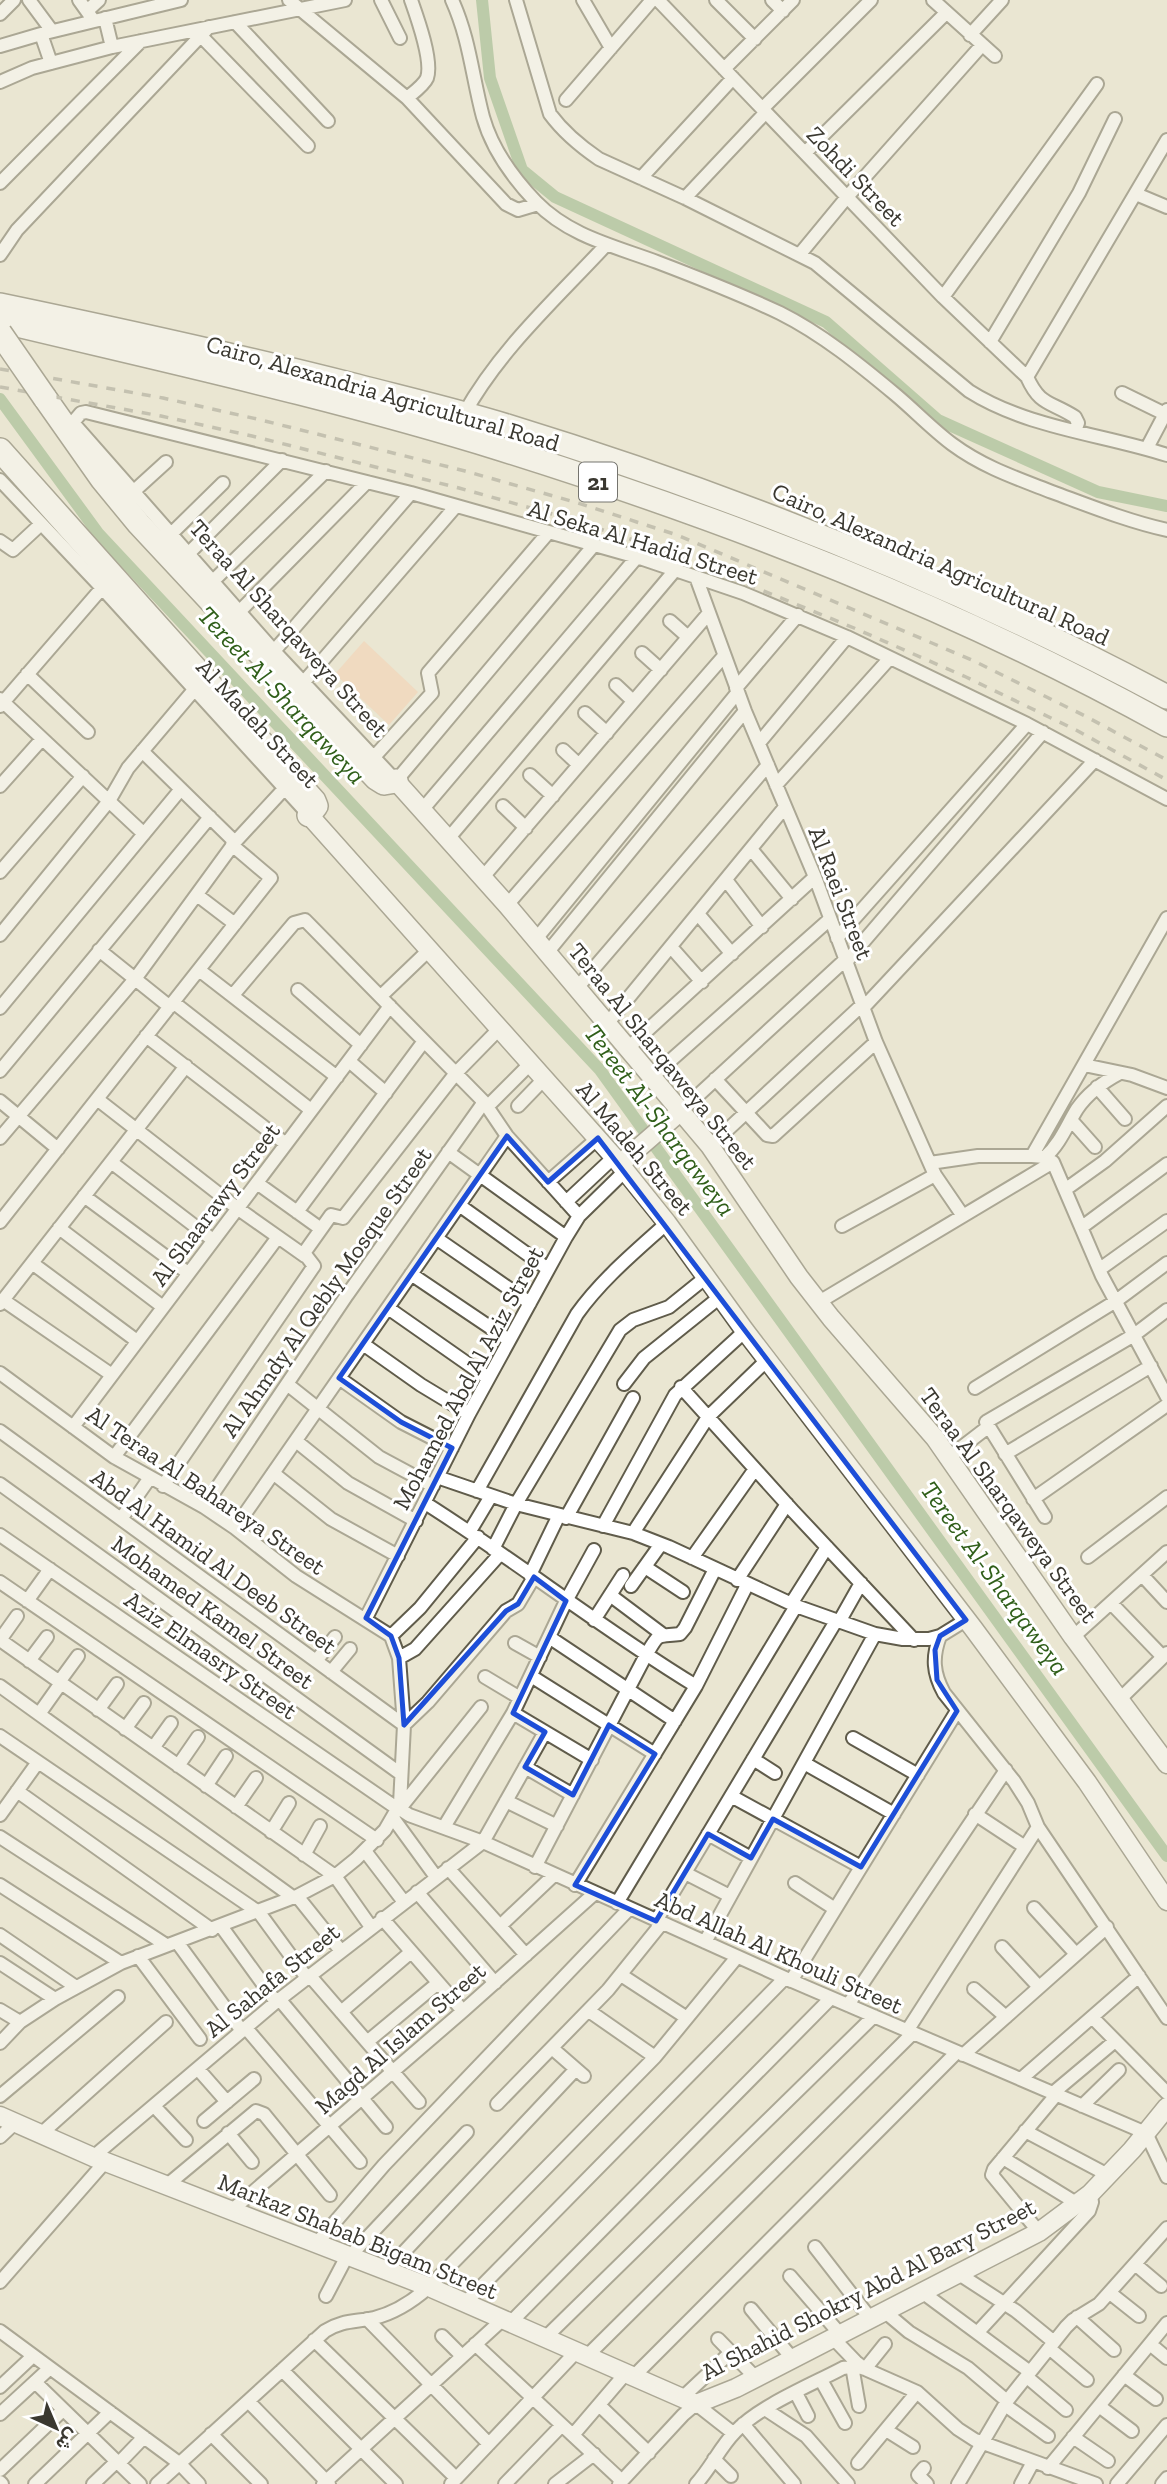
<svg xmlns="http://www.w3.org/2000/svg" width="1167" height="2484" font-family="'Zilla Slab',Vazirmatn,serif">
<rect width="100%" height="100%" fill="#eae6d2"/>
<!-- green -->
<path fill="#f8ccac" d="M364 641 418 692 389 725 335 674Z"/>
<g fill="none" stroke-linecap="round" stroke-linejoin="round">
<!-- canal -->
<path stroke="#86ab78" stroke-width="12" d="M482 0 490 78 522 170 555 197 826 322 938 420 1098 492 1167 506
M0 399 98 533 600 1070 1167 1856"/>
<defs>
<path id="street" d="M29 0 52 31
M79 0 94 21
M289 0 407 98 506 204 518 210 538 204
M381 0 400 38
M452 0C470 40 472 76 483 117 492 149 513 178 536 202 569 236 614 246 657 262 699 278 740 294 780 313 822 334 860 365 896 395 915 411 932 429 952 444 983 467 1016 478 1052 492 1090 506 1127 521 1167 530
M516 0 550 114C564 133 580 146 599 159L685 198 815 263 969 391C1027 428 1102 434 1167 455
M583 0 611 48
M658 0 943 297 1027 377C1040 406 1050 401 1075 417L1078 423 1075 431
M716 0 755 39
M772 0 783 11
M933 0 995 56
M87 11 99 0
M0 14 14 0
M105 18 112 47
M235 22 328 121
M41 34 51 63
M970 35 1002 0
M201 36 308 146
M0 46 41 34 181 0
M724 69 793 0
M0 82 32 68 112 47 345 0
M407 98C413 93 424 85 427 78 433 61 417 17 411 0
M566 100 652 0
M762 109 871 0
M805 153 946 13
M641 178 733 78
M0 183 141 41
M1136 194 1167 207
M685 198 766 112
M800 254 847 197 982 45
M0 255 17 230 209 27
M943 297 1097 84
M990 342 1079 193 1115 119
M1027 377 1167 140
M1122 393 1165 414
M464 414C500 349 556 299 606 245
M1147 448 1167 410
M0 480 102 588 309 815
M133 492 166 462
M170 535 223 483
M0 541 13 550 41 524
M594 545 396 781 274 651 75 425V420L81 413 86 412 411 493 637 557 743 593 847 637 1027 724 1167 799
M187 555 282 460
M696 577 745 711 815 877 876 1042 935 1175 963 1216
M212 582 326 471
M239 612 367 482
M670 621 688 637
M274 651 411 493
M642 653 661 670
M27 674 88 732
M303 683 456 506
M616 685 633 701
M736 688 798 615
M0 699 144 834
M0 706 102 588
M585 713 607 733
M759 743 847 637
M563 750 579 765
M142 751 235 842
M374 757 432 693 428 673 548 533
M530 775 553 796
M776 785 890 658
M0 786 42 739
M503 806 526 828
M422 810 637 557
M448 839 676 569
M751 849 792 899
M0 872 83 776
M483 877 709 613
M726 880 762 927
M197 895 235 924
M507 905 724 656
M698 914 732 954
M0 935 109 801 128 768 194 690
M837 938 1027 724
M536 939 738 692
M671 947 702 982
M99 950 170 1007
M547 953 745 711
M846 962 1043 732
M199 970 337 1077
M577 988 768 765
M298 990 361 1045
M233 995 294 923 305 920 484 1102 507 1136 579 1216
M381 996 430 949
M173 1002 311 1110
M0 1008 181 789
M863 1008 1095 760
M607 1024 785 807
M146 1036 286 1144
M628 1048 815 877
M349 1061 386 1093
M1084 1065 1132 1075 1167 1088
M0 1071 210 817
M653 1076 830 919
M715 1079 767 1135 773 1136 876 1042
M1097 1087 1125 1119
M97 1099 237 1208 305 1256
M0 1101 58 1149
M518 1106 545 1078
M487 1107 531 1063
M681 1111 845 960
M1071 1120 1095 1147
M0 1138 135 979 235 842 284 789
M710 1146 862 1005
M448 1152 566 1237
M1032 1156 1167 918
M1045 1157C1060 1144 1067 1125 1077 1109 1088 1093 1103 1082 1120 1073
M111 1162 213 1240
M930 1163 978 1156H1032L1045 1157 1053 1162 1102 1276 1167 1397
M548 1182 598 1138
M257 1183 321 1229
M1066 1189 1105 1161 1167 1106
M84 1196 188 1273
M566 1202 614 1157
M459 1205 548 1269
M297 1212 424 1041
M0 1222 271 878 232 845
M842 1226 935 1175
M1082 1227 1167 1164
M59 1228 163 1307
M436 1238 530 1303
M32 1263 137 1341
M1100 1269 1167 1221
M411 1274 509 1340
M3 1300 112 1375
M819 1302 1053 1162
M0 1304 186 1066
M388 1308 488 1378
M363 1344 421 1385 469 1414
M0 1373 114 1457 204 1507 235 1528 296 1576 391 1636 399 1658 404 1725 400 1804 385 1830 356 1859 335 1876 297 1896 121 1963 55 1999 20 2022 0 2043
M339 1378 401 1422 452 1448
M287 1384 379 1457 433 1486
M624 1384 644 1358 720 1297
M681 1387 793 1511 914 1640
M975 1388 1116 1301 1167 1263
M73 1427 390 1006
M0 1431 404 1725 428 1702 506 1611 518 1604 534 1577
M296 1441 348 1483 416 1521
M1005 1454 1151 1366
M114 1457 278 1237
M949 1457 988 1427
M273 1473 331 1519 398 1556
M437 1477 516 1504 633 1533 669 1547 796 1606 875 1634 903 1639H929L940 1636 966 1620
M0 1484 401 1774
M163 1486 314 1266 304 1253 331 1215 343 1218 456 1073 500 1028
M477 1491 577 1314C602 1279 635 1252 667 1223
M1033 1499 1167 1405
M425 1503C517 1561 602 1629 696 1686
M204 1507 347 1295 484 1102
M1045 1517 986 1422 1134 1335 1167 1310
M566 1518 633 1398
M121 1519 149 1479
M603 1526 675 1395 745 1331
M235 1528 507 1136
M470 1531 491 1496
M633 1533 708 1417 767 1360
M0 1535 398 1809
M493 1549 516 1504 620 1330 633 1320 669 1307 705 1278
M1088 1557 1167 1497
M692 1558 755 1469
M645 1567 683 1592
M530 1575 559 1515
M1142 1575 1167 1602
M737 1580 787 1504
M0 1582 377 1840
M631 1586 661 1544
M610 1595 662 1634
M27 1601 50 1569
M1111 1603 1163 1657
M791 1604 827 1547
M366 1618 469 1414 566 1237 579 1216 625 1171
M594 1620 623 1575
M839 1622 861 1583
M391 1636 420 1608 478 1537
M940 1636C932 1657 933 1673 944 1693L1014 1781 1028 1803 1038 1827 1167 2018
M549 1637 675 1721
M1073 1637 1167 1552
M0 1640 335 1876 371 1927
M0 1640 17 1616
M515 1643 540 1657
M399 1658 415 1649 500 1554
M29 1661 47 1637
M316 1661 335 1637
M331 1672 350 1649
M531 1676 655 1754
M485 1677 520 1698
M59 1682 78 1656
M0 1686 294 1898
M1121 1698 1167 1653
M98 1710 117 1684
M513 1713 592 1760
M39 1714 61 1683
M125 1729 144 1703
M0 1736 257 1911
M853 1738 918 1775
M153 1748 171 1723
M753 1759 775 1773
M804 1763 894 1814
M178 1766 198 1737
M525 1767 573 1795
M206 1786 226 1756
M17 1791 212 1930
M731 1796 861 1867
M506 1801 557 1826
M400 1804 403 1811 409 1815 483 1842 785 1978 1146 2133 1167 2177
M236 1807 256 1778
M401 1807 481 1707
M975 1814 1025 1847
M0 1815 38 1762
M393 1818 436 1877
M444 1827 513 1713 566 1601 594 1550
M271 1832 289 1803
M708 1834 751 1858
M0 1837 166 1945
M365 1851 404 1902
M304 1855 320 1826
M535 1867 646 1655C660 1632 655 1637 680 1634L685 1628 715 1569
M448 1868 526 1955
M685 1873 730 1896
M795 1883 835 1909
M0 1885 121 1963
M575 1885 696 1686 747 1585
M417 1892 495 1983
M297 1896 341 1951
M617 1903 796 1606
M1034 1908 1076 1954
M258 1911 307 1978
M382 1918 463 2011
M656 1921 836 1621
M221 1926 276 2002
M500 1926 554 1875
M0 1935 76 1987
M177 1942 242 2031
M705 1942 875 1634
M1002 1947 1039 1987
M138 1956 200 2039
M0 1963 55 1999
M621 1975 687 2018
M310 1976 419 2102
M791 1981 957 1711
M974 1989 1006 2017
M280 2000 386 2127
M848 2005 1006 1770
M0 2010 20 2022
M589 2011 655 2057
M341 2012 411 1952
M1092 2017 1167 2093
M246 2028 360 2162
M907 2031 1038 1827
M367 2042 438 1983
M553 2049 584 2076
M963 2055 1107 1927
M198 2069 227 2102
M1021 2079 1139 1976
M1053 2093 1115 2041
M0 2096 118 1997
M497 2104 608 1990 662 1923
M154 2106 186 2140
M1082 2106 1119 2070
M204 2121 254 2079
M1025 2131 1108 2175
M42 2133 166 2022
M228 2133 252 2162
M0 2137 16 2122
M93 2157 276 2002 483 1842 545 1732
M1003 2158 1078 2204
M166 2186 256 2111 264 2114 330 2195
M231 2211 463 2011 595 1893
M1039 2232 992 2175 994 2169 1056 2095
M316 2244 384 2165 629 1909
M815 2247 870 2318
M349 2257 467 2132
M1135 2264 1161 2286
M386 2271 576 2069
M959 2274 1016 2311 1054 2342
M790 2276 840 2334
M0 2282 105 2162
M922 2292 1030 2372
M1110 2293 1139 2316
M326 2296 347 2256
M465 2303 785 1978
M751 2309 792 2358
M884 2311 909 2332 968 2368 1007 2401
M1077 2317 1114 2350
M367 2319 489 2444
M510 2323 831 1998
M0 2331 179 2463 199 2484
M978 2332 1089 2211 1092 2202 1090 2194
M442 2336 462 2356
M832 2337 856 2362 865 2369 917 2392 958 2429 975 2440 1096 2484
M545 2338 874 2016
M718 2339 756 2378
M314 2340 456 2478
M475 2344 622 2481
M1150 2344 1167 2358
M1049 2348 1087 2380
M587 2356 913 2033
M852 2366 859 2406
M282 2370 396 2484
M1124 2375 1156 2399
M633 2377 957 2052
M1027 2377 1066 2410
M821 2380 845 2423
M35 2382 140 2484
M0 2387 33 2356
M796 2393 808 2416
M682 2398 731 2352
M248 2401 329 2484
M599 2405 649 2453
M1005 2405 1048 2436
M1099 2406 1132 2431
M765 2409 806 2436 848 2484
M0 2414 50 2368
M743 2424 794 2484
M886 2430 913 2447
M211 2434 261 2484
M573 2435 626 2373
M1073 2437 1108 2461
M714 2459 731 2476
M858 2463 917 2392
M924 2468 918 2475 927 2484
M1048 2468 1167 2323
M0 2470 63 2410
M0 2482 2 2484
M35 2484 110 2412
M93 2484 115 2463 120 2462 144 2437
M157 2484 325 2331C342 2320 356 2322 374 2318 395 2313 413 2301 429 2287L655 2057 737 1957
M323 2484 502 2320
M451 2484 576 2352
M505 2484 562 2425
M555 2484 594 2454
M619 2484 683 2415 696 2404 733 2433
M696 2484C711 2468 720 2447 735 2432 759 2406 811 2385 843 2368L856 2366 865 2369 885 2344
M958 2484 1007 2401 1066 2327 1073 2320 1099 2304 1167 2228
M1021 2484 1033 2462
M1117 2484 1167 2425
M1162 2484 1167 2478"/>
<path id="secondary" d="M396 781 507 905 710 1146 799 1277 831 1318 935 1438 1073 1637 1167 1764
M309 815 614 1157 667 1223 745 1331 973 1628 1087 1782 1167 1901
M620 1164 681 1111
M0 2116 93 2157 429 2287 696 2404 736 2388 1039 2232 1090 2194 1132 2150 1167 2107"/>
<path id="highway" d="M0 305C120 330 239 356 357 386 407 399 458 411 507 426 735 496 957 585 1167 697
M0 321C167 361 336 398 501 449 731 521 956 608 1167 725
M45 398 102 479 139 524 376 778 384 783 396 781
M0 450 314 801 316 806 309 815"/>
</defs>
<!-- street casing -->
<use href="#street" stroke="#605c4b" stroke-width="16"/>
<!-- secondary casing -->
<use href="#secondary" stroke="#605c4b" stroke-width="21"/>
<!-- highway casing -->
<use href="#highway" stroke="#605c4b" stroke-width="26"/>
<!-- street -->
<use href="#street" stroke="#fff" stroke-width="12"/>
<!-- secondary -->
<use href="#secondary" stroke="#fff" stroke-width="18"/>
<!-- highway -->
<use href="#highway" stroke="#fff" stroke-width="23"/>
<!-- rail -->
<path stroke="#989587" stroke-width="3.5" stroke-dasharray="9 9" stroke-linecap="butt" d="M0 369 163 398 257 419 465 471 578 503 677 535 972 660 1085 716 1167 760
M0 387 161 416 252 436 459 488 570 519 669 552 854 628 966 677 1076 730 1167 780"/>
<defs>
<path id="highway-bridge" d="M0 333 45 398"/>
</defs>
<!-- highway-bridge casing -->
<use href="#highway-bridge" stroke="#605c4b" stroke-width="26" stroke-linecap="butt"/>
<!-- highway-bridge -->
<use href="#highway-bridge" stroke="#fff" stroke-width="23"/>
</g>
<!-- marked area -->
<path d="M0 0H1167V2484H0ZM507 1136 548 1182 598 1138 966 1620 940 1636 935 1650 937 1680 957 1711 861 1867 773 1819 751 1858 708 1834 656 1921 575 1885 655 1754 609 1725 573 1795 525 1767 545 1732 513 1713 566 1601 534 1577 518 1604 506 1611 404 1725 399 1658 391 1636 366 1618 452 1448 401 1422 339 1378Z" fill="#eae6d2" fill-opacity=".55" fill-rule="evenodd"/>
<path fill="none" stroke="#1d4ed8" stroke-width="5" stroke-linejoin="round" d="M507 1136 548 1182 598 1138 966 1620 940 1636 935 1650 937 1680 957 1711 861 1867 773 1819 751 1858 708 1834 656 1921 575 1885 655 1754 609 1725 573 1795 525 1767 545 1732 513 1713 566 1601 534 1577 518 1604 506 1611 404 1725 399 1658 391 1636 366 1618 452 1448 401 1422 339 1378Z"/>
<g text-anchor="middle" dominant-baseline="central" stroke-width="6" stroke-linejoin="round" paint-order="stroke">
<!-- shield labels -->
<rect fill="#fff" stroke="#75746e" stroke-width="2" x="579" y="462.5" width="38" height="39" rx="5"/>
<g font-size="23" font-weight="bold" fill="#3a3830">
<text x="598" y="482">21</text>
</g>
<!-- street labels -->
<g font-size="24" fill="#3a3830" stroke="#fff">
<text transform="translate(856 176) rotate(46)">Zohdi Street</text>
<text transform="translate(383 393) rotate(16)">Cairo, Alexandria Agricultural Road</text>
<text transform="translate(643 542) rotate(17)">Al Seka Al Hadid Street</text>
<text transform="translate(941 564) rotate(24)">Cairo, Alexandria Agricultural Road</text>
<text transform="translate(289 628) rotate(48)">Teraa Al Sharqaweya Street</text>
<text transform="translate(258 723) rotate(47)">Al Madeh Street</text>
<text transform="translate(841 893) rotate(69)">Al Raei Street</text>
<text transform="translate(663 1056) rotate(51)">Teraa Al Sharqaweya Street</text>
<text transform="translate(635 1148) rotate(50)">Al Madeh Street</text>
<text transform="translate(215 1204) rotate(-53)">Al Shaarawy Street</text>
<text transform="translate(326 1292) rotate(-55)">Al Ahmdy Al Qebly Mosque Street</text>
<text transform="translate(468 1378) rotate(-62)">Mohamed Abd Al Aziz Street</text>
<text transform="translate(206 1490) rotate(34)">Al Teraa Al Bahareya Street</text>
<text transform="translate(1009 1505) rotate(54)">Teraa Al Sharqaweya Street</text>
<text transform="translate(214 1561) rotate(36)">Abd Al Hamid Al Deeb Street</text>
<text transform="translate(213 1612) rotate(36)">Mohamed Kamel Street</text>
<text transform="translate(211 1655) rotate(35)">Aziz Elmasry Street</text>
<text transform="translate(779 1952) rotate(24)">Abd Allah Al Khouli Street</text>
<text transform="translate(272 1980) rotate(-39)">Al Sahafa Street</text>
<text transform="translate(400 2038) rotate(-41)">Magd Al Islam Street</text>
<text transform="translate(358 2236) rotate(22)">Markaz Shabab Bigam Street</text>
<text transform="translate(868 2289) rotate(-27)">Al Shahid Shokry Abd Al Bary Street</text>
</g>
<!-- water labels -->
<g font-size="26" font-style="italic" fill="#305f1a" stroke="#fff">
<text transform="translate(282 695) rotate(47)">Tereet Al-Sharqaweya</text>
<text transform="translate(660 1120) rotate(53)">Tereet Al-Sharqaweya</text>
<text transform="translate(995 1578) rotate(54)">Tereet Al-Sharqaweya</text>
</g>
</g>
<!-- north arrow -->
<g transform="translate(56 2428) rotate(136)" stroke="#ffffff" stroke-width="5" paint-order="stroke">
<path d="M0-5L12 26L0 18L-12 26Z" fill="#3a3830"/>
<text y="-10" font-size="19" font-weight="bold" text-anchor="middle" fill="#3a3830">ش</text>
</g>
</svg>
